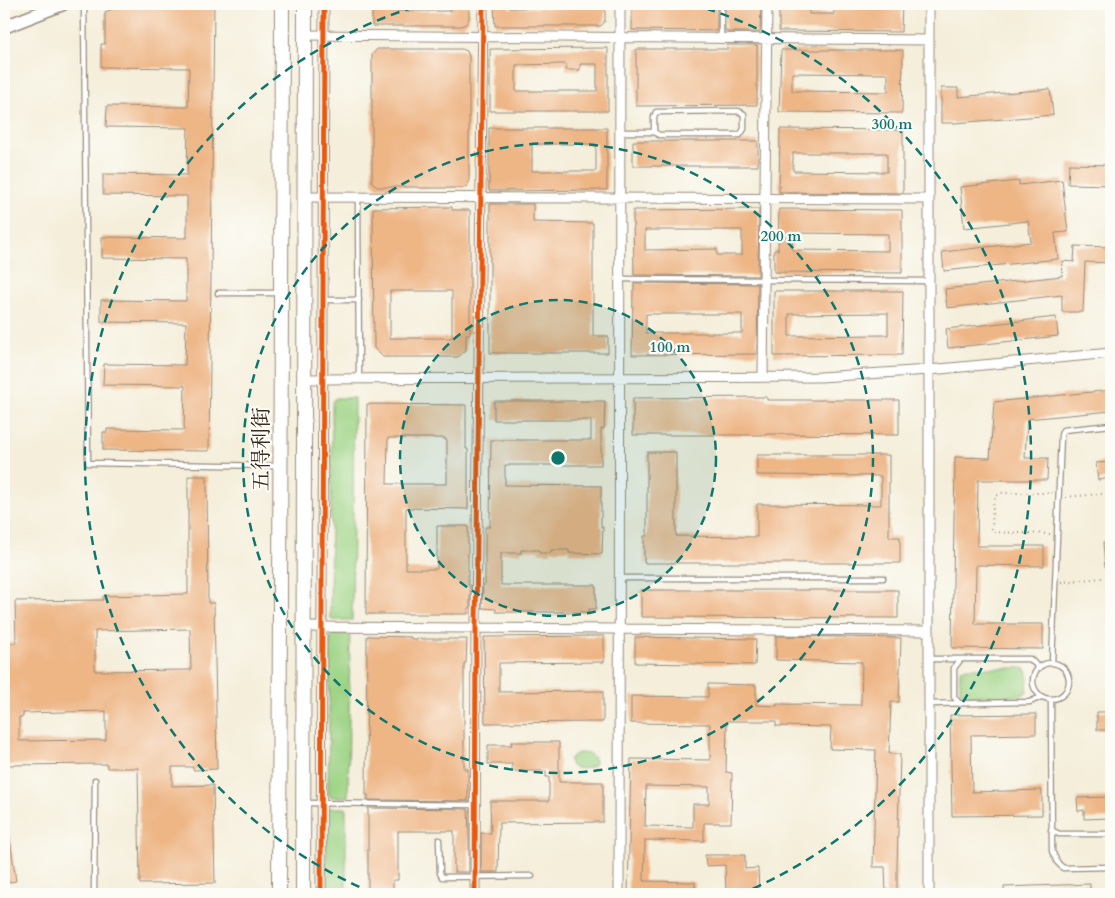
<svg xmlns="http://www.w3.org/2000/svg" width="1115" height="898" font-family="Cardo,'Noto Serif SC',serif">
<rect width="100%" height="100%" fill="#fdfcf7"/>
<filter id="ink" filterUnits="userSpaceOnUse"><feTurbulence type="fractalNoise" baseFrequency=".02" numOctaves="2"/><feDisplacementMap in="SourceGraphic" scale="10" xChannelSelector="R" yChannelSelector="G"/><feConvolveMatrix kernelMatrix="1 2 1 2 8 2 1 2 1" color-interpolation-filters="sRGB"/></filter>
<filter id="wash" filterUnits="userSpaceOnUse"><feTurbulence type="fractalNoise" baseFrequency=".0096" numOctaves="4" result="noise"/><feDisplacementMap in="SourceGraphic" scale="20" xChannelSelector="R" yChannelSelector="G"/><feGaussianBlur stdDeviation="1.12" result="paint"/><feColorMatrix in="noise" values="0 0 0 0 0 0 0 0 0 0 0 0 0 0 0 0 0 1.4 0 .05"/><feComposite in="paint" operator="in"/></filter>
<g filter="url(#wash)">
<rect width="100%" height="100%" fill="#f4eeda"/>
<!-- green -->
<path fill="#9dd384" stroke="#6c7e51" d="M337 398H354L352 620H333L331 619 330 617 332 403 334 399Z
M334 634H350L348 797H332L330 796 328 793 330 639 331 636Z
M968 668H1020L1026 669 1028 673 1027 692 1020 696H968L962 694 960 690V671L962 669Z
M582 753 590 754 594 758 595 762 593 766C586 769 578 770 571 766L569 760C573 754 576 753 582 753Z
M330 808H346V894H326L327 812Z"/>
<g id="blocks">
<!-- building -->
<path fill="#eeb585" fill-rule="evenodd" d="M126 4H214L209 451 103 450V432H107V429L184 430 185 386 103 385 104 364 185 365 186 323 101 322V300L186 301V259L102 258V237L187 238V196L103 195V174L187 175 188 128 106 127 107 106 188 107 189 68 101 67V44H105V12Z
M372 4H390V11H450V4H469V19L466 24 461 26H372Z
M494 4H509V8L586 7V4H605V20L603 24 600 26H495Z
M632 4H717V31L632 30Z
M725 4H761L760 32H727V31H725Z
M779 4H809V14H834V4H902L901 32 779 31Z
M727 45H757V105L636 106V49H728Z
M608 48V111H490V49ZM566 64V70H580V64H597V91H516V65Z
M377 49H462L467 51 469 56V182L467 186 463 188H418V187H377L372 182V55Z
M781 50H903L902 113 779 112ZM792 73 888 74V92L792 91Z
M941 88H958V97L1050 89 1053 115 955 123H941Z
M489 128H607V190L490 191H489ZM532 144H596V171H532Z
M780 129 903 130V193L779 192ZM793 153H887V172L793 171Z
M633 141H758V166H633Z
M1069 164 1111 165V185L1068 184Z
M1062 180 1068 232 1055 233 1058 259 944 271 942 252 1031 242 1028 221 964 228 960 187 1019 181V185Z
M490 204H533V222L593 223V336H608V353H490Z
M452 207V210H470V334H466V350L458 357H383L374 348 373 208ZM390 291H452V338H390Z
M759 209 758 276 634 275 633 210ZM645 230H742V255H717V249L645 250Z
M779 209 902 210V273L774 272V250H778ZM793 233 888 234V251L792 250Z
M1075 246 1111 247V263L1085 262 1083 312H1062V295L947 308 945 289 1062 276 1063 261 1074 262Z
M634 283 758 284 757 354 632 355 633 290H634ZM646 314H742V333H646Z
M774 291H903L902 355 774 356ZM888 313V335L789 336V314Z
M1056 317 1058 336 948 348 946 329Z
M1111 390V411L1027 419 1025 458H1048L1047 480H978L977 546H1044V566L976 565 975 624H1043V649L952 648 955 457 990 458 994 402Z
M767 397V400H899V435L767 434V435H633V398Z
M494 401H605L604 429H601V465H505V485L601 486V527H603L602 554 569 553V550H551V553H539V550H521V553H501V585H596V609H589V612H496V609L482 608 483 585H485V527H490L491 440H591V420H494Z
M367 404 466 405V449H468V509L406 508V569H437V526H468V585H470V608H468V614H366ZM388 438H445V440H447V484H387Z
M647 452H676V536L757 537V504L881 505V476L757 475V455H889V537H900V563H644V536H647Z
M1111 462V478L1098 480 1096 463Z
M188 476H207L208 603H214L217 769 193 770V767H172V786L213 785 215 883 140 884 138 768H107V764L6 765 4 643H16L15 601 103 600V596L188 594ZM190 629 191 670 95 671V631ZM106 711V740L19 741V717H23V713Z
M1103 542H1111V566L1105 567Z
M641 590H898V618L641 617Z
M367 636 411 637V639H467L466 663H464V769H468V801L368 800V795H366Z
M604 636V662L499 663V692L603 691V722L485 723 484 637Z
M776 636 901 638 899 702H891L889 754H900L897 868V894H886L885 867H873L876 750 830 749 831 727 776 726V721H727L726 772 732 773 731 823H704V841L645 840 644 881 695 882V894L628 893 631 759 710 760V724L631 723V696L708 697V684L756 685V705L777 706V704L861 705 862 662 776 660ZM646 786 709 787V804H693V827L645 826Z
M635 637 756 639 755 665 635 663Z
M1097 712H1111V730H1097Z
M1036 714V734L971 735 972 792 1042 790V815L952 816 950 715Z
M511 742H559V782H603V822L499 823 498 872H481V833H491L490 801H549V777H546V771H512V764H488V745H512Z
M1111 797V818L1084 819V810L1078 811 1077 798Z
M368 808 468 809 469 833V872H454V831H398V880H393V894H368Z
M4 832H9L16 881 5 883 4 871Z
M705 855H745V869L758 868 759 894H726L725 865 706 866Z
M1090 884V894H1004V887Z"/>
</g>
</g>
<g filter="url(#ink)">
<use href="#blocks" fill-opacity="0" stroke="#988c7c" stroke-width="1"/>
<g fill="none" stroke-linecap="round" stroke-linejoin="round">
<defs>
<path id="lane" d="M84 4 88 463 279 466
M721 38V4
M621 132H654L659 135H740L744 129V114L738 111 656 112 654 117V132
M358 198 359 379
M620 279 929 281
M218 293H280
M323 300H359
M619 578H883
M929 659H1030L1039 668
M1033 681a18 18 0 1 1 36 0a18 18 0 1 1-36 0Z
M1052 663 1061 435 1063 430 1111 425
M1051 700 1052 851 1057 862 1063 868 1111 867
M929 704 1030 702 1041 697
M960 704 954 697V668L961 659
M305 803 476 805
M1051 830 1059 834H1111
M439 840 440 873 442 877 532 876
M94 894 95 780"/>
<path id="street" d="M929 4V894
M305 35 929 40
M305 197 929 199
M763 377 767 4
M304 379 820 377 929 370 1111 353
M304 627 929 631
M321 894 324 4
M475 894 476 628 483 4
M619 894 620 4"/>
<path id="secondary" d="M4 27 63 4"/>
<path id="primary" d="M279 894 282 4
M303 894 305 4"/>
</defs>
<!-- lane casing -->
<use href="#lane" stroke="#988c7c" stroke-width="7"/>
<!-- street casing -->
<use href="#street" stroke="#988c7c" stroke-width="11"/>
<!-- secondary casing -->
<use href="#secondary" stroke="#988c7c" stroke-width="15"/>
<!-- primary casing -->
<use href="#primary" stroke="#988c7c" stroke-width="16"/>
<!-- path -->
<path stroke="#988c7c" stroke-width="2" stroke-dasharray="1 4" stroke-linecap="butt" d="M1066 497 1111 493
M1050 534 993 532 992 529 993 505 996 496 1002 493H1052
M1061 582 1111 577"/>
<!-- lane -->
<use href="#lane" stroke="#fff" stroke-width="4.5"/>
<!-- street -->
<use href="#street" stroke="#fff" stroke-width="9"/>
<!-- secondary -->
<use href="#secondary" stroke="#fff" stroke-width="12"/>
<!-- primary -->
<use href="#primary" stroke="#fff" stroke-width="14"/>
<defs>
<path id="cycleway" d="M321 894 324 4
M475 894 476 628 483 4"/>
</defs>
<!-- cycleway casing -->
<use href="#cycleway" stroke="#fdfcf7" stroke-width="8"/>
<!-- cycleway -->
<use href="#cycleway" stroke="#e8590c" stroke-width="5"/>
</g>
</g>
<!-- distance rings -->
<circle cx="558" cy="458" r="158" fill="#0f766e" fill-opacity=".12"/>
<g fill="none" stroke="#0f766e" stroke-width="2.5" stroke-dasharray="9 6">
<circle cx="558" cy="458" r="158"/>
<circle cx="558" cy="458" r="315"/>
<path d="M373 893A473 473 0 0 1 424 4M692 4A473 473 0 0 1 743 893"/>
</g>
<g text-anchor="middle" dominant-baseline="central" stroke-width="4.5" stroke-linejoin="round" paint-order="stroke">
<!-- street labels -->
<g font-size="21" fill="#3b2a1e" stroke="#fdfcf7">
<text transform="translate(261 449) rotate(-90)">五得利街</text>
</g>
</g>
<circle cx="558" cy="458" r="8" fill="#0f766e" stroke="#fdfcf7" stroke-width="2.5"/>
<g font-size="15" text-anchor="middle" font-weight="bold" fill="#0f766e" stroke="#fdfcf7" stroke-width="4.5" stroke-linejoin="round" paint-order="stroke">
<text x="892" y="129">300 m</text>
<text x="781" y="241">200 m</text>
<text x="670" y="352">100 m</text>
</g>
<!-- margin -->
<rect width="1115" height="898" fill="none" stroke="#fdfcf7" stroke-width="20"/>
</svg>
